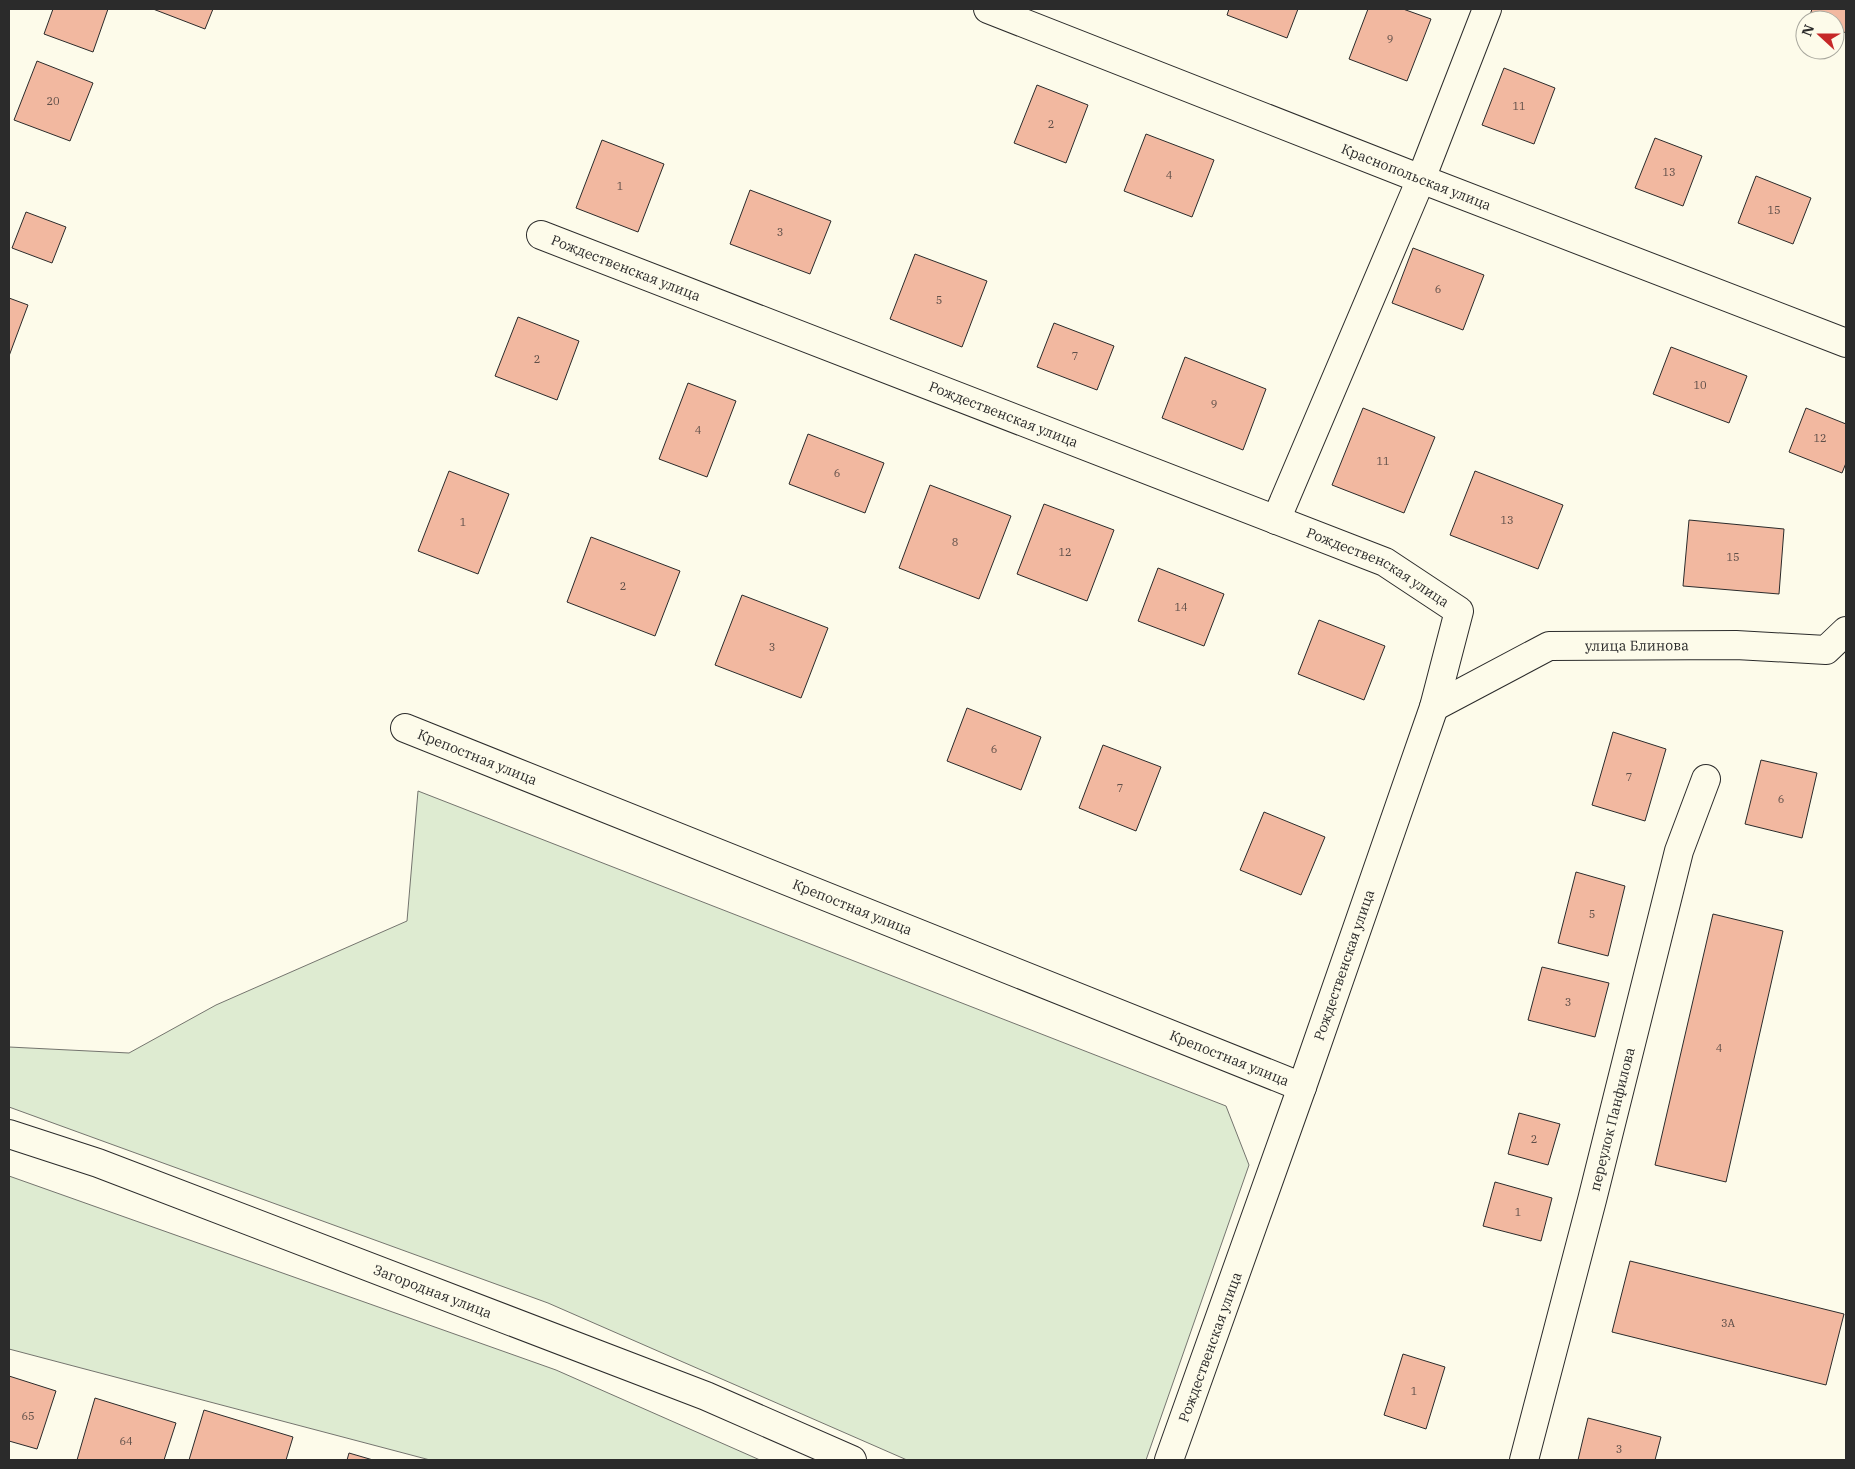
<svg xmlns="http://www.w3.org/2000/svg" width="1855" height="1469" font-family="'IBM Plex Serif',serif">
<rect width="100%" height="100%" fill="#fdfbea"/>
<!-- green -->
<path fill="#deebd1" stroke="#74746e" d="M418 791 1226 1106 1249 1165 1146 1460H907L548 1303 9 1107V1047L129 1053 216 1005 407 921Z
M9 1176 556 1370 760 1460H430L9 1349Z"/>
<!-- building -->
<path fill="#f2b8a0" stroke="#2b2b2b" d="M53 9H108L93 52 44 34Z
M153 9H213L205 29Z
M1229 9H1298L1287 38 1227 15Z
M1368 9H1403L1431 19 1407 81 1349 59Z
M1812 9H1846V33L1835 28V20H1813L1809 18Z
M37 61 93 83 70 141 14 120Z
M1504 68 1555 88 1534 144 1482 125Z
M1037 85 1088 105 1066 163 1014 143Z
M1146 134 1214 160 1192 217 1124 191Z
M1655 138 1702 156 1683 206 1635 188Z
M602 140 664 164 638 232 576 208Z
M1756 176 1811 198 1793 244 1738 223Z
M750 190 831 221 810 274 730 244Z
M26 212 66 227 52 263 12 248Z
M1413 248 1484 275 1463 330 1392 303Z
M915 254 987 281 962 347 890 319Z
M9 298 28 305 9 356Z
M518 317 579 341 557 400 495 376Z
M1054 323 1114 346 1097 390 1037 367Z
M1671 347 1747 376 1729 423 1653 394Z
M1185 357 1266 389 1243 450 1162 418Z
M688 383 736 401 707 477 659 459Z
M1363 408 1435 437 1404 513 1332 485Z
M1806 408 1846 424V463L1842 473 1789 452Z
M808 434 884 463 865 513 789 484Z
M449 471 509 494 478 574 418 551Z
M1475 471 1563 505 1538 569 1450 535Z
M930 485 1011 516 979 599 899 568Z
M1044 504 1114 530 1087 601 1017 574Z
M1689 520 1784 529 1779 594 1683 586Z
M591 537 680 571 655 636 567 602Z
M1158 568 1224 594 1204 646 1138 621Z
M742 595 828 628 801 698 715 665Z
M1319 620 1385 646 1364 700 1298 674Z
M967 708 1041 737 1021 790 947 761Z
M1613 732 1666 749 1645 821 1592 805Z
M1103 745 1161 767 1136 831 1079 808Z
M1761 760 1817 773 1802 838 1745 824Z
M1264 812 1325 837 1301 895 1240 870Z
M1576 872 1625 886 1608 956 1558 943Z
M1713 914 1783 931 1726 1182 1655 1165Z
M1542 967 1609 983 1595 1037 1528 1020Z
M1519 1113 1560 1124 1548 1165 1508 1154Z
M1495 1182 1552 1198 1541 1241 1483 1226Z
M1630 1261 1844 1314 1826 1385 1612 1332Z
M1403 1354 1445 1367 1426 1429 1384 1415Z
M9 1376 56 1391 37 1449 9 1441Z
M95 1398 176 1423 164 1460H77Z
M204 1410 293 1437 286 1460H189Z
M1588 1418 1661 1437 1655 1460H1578Z
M349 1453 373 1460H347Z"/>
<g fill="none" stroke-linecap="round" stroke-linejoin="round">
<defs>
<g id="minor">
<path id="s1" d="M988 9 1421 179 1846 343"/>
<path id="s2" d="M541 235 1385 562 1459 611 1434 707 1302 1087 1169 1460"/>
<path d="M1276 520 1421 179 1487 9"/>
<path id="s3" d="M1434 707 1549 646 1736 645 1826 650 1846 631"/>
<path id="s4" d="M405 728 1302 1087"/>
<path id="s5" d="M1524 1460 1592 1200 1679 851 1706 779"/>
</g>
<g id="tertiary">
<path id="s6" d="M9 1134 98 1163 706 1396 852 1460"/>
</g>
</defs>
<!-- minor casing -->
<use href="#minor" stroke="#2b2b2b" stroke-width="30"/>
<!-- tertiary casing -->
<use href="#tertiary" stroke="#2b2b2b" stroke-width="30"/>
<!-- minor -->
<use href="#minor" stroke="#fdfbea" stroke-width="28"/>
<!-- tertiary -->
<use href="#tertiary" stroke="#fdfbea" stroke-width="28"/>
</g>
<g text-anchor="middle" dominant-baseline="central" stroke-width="4" stroke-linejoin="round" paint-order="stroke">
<!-- number labels -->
<g font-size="11" fill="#5d4e48">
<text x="1390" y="39">9</text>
<text x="53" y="101">20</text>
<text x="1519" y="106">11</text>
<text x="1051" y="124">2</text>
<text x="1669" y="172">13</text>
<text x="1169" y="175">4</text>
<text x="620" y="186">1</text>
<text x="1774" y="210">15</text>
<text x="780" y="232">3</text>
<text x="1438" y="289">6</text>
<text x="939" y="300">5</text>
<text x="1075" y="356">7</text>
<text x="537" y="359">2</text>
<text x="1700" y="385">10</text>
<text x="1214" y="404">9</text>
<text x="698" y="430">4</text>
<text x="1820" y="438">12</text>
<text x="1383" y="461">11</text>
<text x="837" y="473">6</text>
<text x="1507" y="520">13</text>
<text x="463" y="522">1</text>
<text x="955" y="542">8</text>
<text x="1065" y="552">12</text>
<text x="1733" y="557">15</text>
<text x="623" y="586">2</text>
<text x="1181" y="607">14</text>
<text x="772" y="647">3</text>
<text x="994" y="749">6</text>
<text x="1629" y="777">7</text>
<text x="1120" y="788">7</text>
<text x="1781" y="799">6</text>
<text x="1592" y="914">5</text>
<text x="1568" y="1002">3</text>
<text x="1719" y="1048">4</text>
<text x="1534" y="1139">2</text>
<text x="1518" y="1212">1</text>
<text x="1728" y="1323">3А</text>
<text x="1414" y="1391">1</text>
<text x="28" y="1416">65</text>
<text x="126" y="1441">64</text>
<text x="1619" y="1449">3</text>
</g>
<!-- street labels -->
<g font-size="14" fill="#2b2b2b" stroke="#fdfbea">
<text stroke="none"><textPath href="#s1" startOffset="460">Краснопольская улица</textPath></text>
<text stroke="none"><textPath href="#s2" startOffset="91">Рождественская улица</textPath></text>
<text stroke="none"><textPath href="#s2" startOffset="496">Рождественская улица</textPath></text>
<text stroke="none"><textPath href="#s2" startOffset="901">Рождественская улица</textPath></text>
<text stroke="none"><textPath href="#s3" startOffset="218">улица Блинова</textPath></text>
<text stroke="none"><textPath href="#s4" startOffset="78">Крепостная улица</textPath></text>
<text stroke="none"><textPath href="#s4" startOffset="482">Крепостная улица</textPath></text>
<text transform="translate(1344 965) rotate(-71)">Рождественская улица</text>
<text stroke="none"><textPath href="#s4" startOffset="888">Крепостная улица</textPath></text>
<text stroke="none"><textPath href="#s5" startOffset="352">переулок Панфилова</textPath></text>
<text stroke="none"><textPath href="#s6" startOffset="452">Загородная улица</textPath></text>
<text transform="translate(1210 1347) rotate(-70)">Рождественская улица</text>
</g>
</g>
<!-- border -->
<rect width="1855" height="1469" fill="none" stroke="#2b2b2b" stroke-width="20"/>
<!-- north arrow -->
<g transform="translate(1820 35) rotate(291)"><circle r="24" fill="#fdfbea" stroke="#a9a89e"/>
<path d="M0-4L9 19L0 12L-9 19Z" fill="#c62828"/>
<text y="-8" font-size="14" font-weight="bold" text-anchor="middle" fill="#2b2b2b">N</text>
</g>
</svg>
